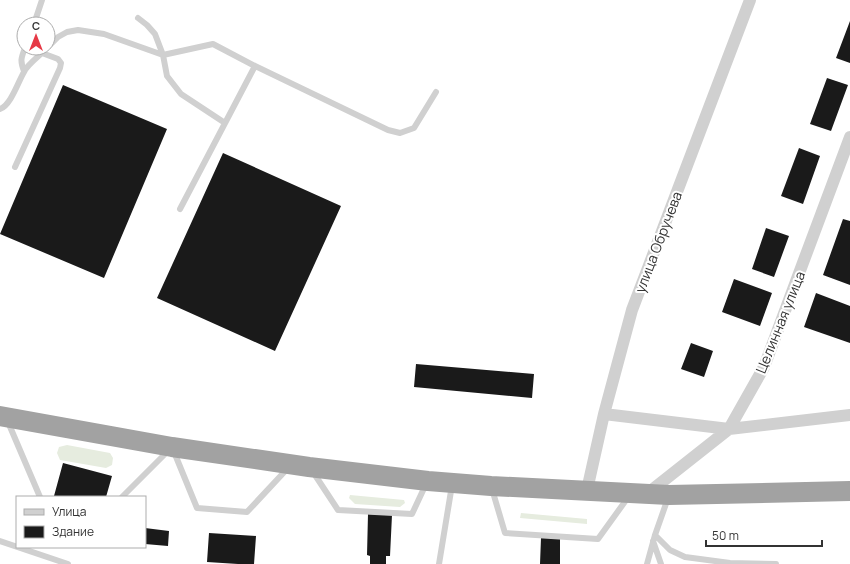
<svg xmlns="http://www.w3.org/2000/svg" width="850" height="564" font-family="Manrope,sans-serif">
<rect width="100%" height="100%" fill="#fff"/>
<!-- green -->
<path fill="#e6ecdf" d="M67 445 110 453 113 458 112 465 106 468 60 460 57 453 59 447Z
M350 495 404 500 405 503 400 507 355 504 349 498Z
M521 513 587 519V524L520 518Z"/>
<!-- building -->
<path fill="#1a1a1a" d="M850 21V63L836 58Z
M827 78 848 85 831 131 810 124Z
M63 85 167 129 104 278 0 234Z
M799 148 820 156 803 204 781 196Z
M223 153 341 206 275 351 157 298Z
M843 219 850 221V285L823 275Z
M766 228 789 236 774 277 752 269Z
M734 279 772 293 760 326 722 312Z
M816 293 850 306V343L804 327Z
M691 343 713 351 704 377 681 369Z
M416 364 534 374 532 398 414 387Z
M63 463 112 476 106 497 54 496Z
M368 514 392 515 390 556H386V564H370V556L367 555Z
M145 528 169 531 168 546 145 544Z
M209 533 256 536 254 564H238L207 562Z
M541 538H560V564H540Z"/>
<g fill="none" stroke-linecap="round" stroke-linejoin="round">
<!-- service -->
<path stroke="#d0d0d0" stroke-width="6" d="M138 18 147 25 155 34 163 55 167 76 181 94 225 123
M34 24 42 0
M48 47 58 37 67 32 78 30 104 34 163 55 213 44 255 66 388 130 400 133 414 128 436 92
M24 71C20 61 21 58 25 48
M0 109C11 105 18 82 24 72 27 65 38 57 44 51
M15 167 60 68 61 63 58 59 42 53
M180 209 255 66
M8 422 40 497
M313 472 338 510 412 514 426 484
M492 489 505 533 598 539 629 496
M122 497 172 447 197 508 247 512 288 468
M655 535 670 550 685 557 730 563 776 564
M0 541 68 564
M653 541 661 564
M439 564 452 485
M647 564 655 535 668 498"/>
<!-- minor -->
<path stroke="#d0d0d0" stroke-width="12" d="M604 414 729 429 850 415
M587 490 604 414 632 310 750 0
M648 493 729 429 764 367 850 137"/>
<!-- trunk -->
<path stroke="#a2a2a2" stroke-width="20" d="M0 416 172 447 309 467 428 481 491 486 669 495 850 491"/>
</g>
<g text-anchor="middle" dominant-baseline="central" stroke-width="4" stroke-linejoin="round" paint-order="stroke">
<!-- street labels -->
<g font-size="14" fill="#333" stroke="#fff">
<text transform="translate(658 242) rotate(-69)">улица Обручева</text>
<text transform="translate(780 322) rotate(-68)">Целинная улица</text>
</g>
</g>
<!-- legend -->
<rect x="16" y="496" width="130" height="52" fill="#ffffff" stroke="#adadad"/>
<rect x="24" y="509" width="20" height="6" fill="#d0d0d0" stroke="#adadad"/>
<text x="52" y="516" font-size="12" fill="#333333">Улица</text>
<rect x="24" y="526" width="20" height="12" fill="#1a1a1a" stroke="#adadad"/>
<text x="52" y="536" font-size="12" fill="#333333">Здание</text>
<!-- north arrow -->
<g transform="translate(36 36)"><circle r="19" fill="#ffffff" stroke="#adadad"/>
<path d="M0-3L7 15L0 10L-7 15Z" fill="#e63946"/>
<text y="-6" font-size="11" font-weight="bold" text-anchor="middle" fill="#333333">С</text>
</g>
<!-- scale -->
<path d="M706 540v6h116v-6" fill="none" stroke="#333333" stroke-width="2"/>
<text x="712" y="540" font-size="12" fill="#333333" stroke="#ffffff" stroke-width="3" paint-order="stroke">50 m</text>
</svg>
